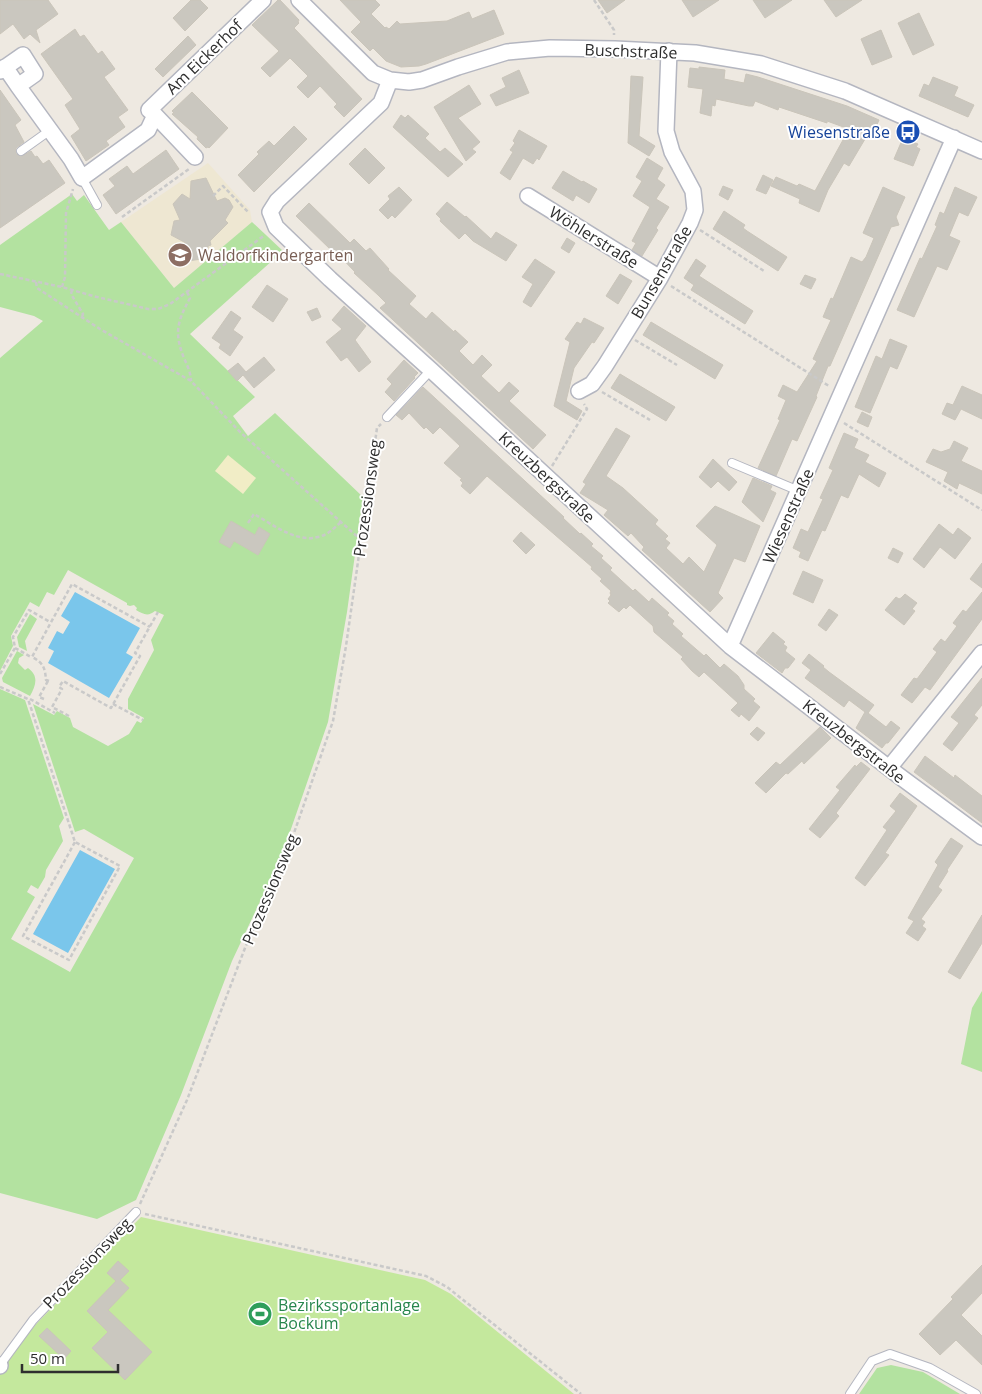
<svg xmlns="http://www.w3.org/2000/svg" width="982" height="1394" font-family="'Open Sans',sans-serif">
<rect width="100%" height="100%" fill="#eee9e1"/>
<!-- education -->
<path fill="#eee7d2" d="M208 163 250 210 252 222 174 288 121 222Z"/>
<!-- green -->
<path fill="#b3e2a0" d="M72 194 77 201 84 195 109 230 121 222 174 288 252 222 283 251 190 334 255 397 233 416 248 436 275 413 363 497 347 612 328 722 282 855 232 961 181 1095 136 1200 97 1219 0 1193V689L25 700 64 818 59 826 63 841 46 870 45 877 38 889 31 885 27 892 35 897 11 939 70 972 134 858 84 829 75 832 33 704 54 715 57 711 70 718 73 727 108 746 129 734 137 721 141 723 144 718 128 709V699L154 650 151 640 164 615 155 611C148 617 143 614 136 610L137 608 134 605 130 606 127 605V603L68 570 54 595 47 592 39 607 30 602 11 636 13 646 0 671V358L43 321 34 316 0 307V245Z
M30 614 37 619 25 641 27 651 19 647 17 637Z
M17 651 24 655 19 658 18 663 25 670 28 668C39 676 36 685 30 696L3 682 2 678Z
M982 991V1072L961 1064 972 1008Z
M891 1365 923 1372 960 1394H859L877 1368Z"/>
<!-- sand -->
<path fill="#f1edc6" d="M228 455 256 478 243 494 215 471Z"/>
<!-- pitch -->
<path fill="#c4e89d" d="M141 1217 425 1280 451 1294 574 1394H0V1373L8 1358 37 1323Z"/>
<!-- water -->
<path fill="#7ac6eb" d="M75 592 140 628 126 653 133 657 109 698 48 663 54 651 48 648 57 631 63 634 70 622 61 616Z
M80 850 115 869 68 953 33 934Z"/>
<!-- building -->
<path fill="#cac7bf" stroke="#cac5ba" d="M0 0H48L58 14 36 30 40 43 30 34 24 39 13 24 0 34Z
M191 0H200L208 8 185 31 173 18Z
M278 0H280L299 20 298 22 299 23 294 28 362 99 344 117 334 107 337 104 320 86 308 98 297 87 308 76 290 58 270 77 261 68 279 51 252 25Z
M340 0H375L380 5 371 14 385 28 386 27 389 29 397 21 400 24 447 21 469 12 472 19 494 10 504 34 426 64 419 66 401 67 386 61 373 48 370 51 351 32 361 22Z
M598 0H625L607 13Z
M682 0H719L693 17Z
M753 0H792L765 18Z
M824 0H862L836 17Z
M919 13 934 45 913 55 898 23Z
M75 29 80 37 84 35 98 54 102 51 115 69 104 77 128 110 118 117 125 127 106 141 109 145 86 161 71 136 80 129 65 105 73 99 41 54Z
M881 30 892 57 872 65 861 39Z
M188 36 196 45 163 77 155 69Z
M699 67 725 70 724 79 744 83 746 74 758 77 847 106 879 120 872 136 868 134 849 166 844 163 828 190 819 212 799 203 800 199 771 186 776 177 797 186 799 184 815 191 849 129 827 121V123L779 107 778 110 755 101 753 106H749L716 99 715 106 712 105 711 116 700 113 703 89 688 87 690 68 699 69Z
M519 70 529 93 496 106 490 95 506 87 502 78Z
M631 76 643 77 639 136 655 146 649 156 628 143Z
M933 77 958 87 954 96 974 105 968 117 919 96 924 84 929 86Z
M469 85 481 104 458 118 480 142 472 149 476 152 466 161 434 107Z
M0 90 21 120 15 125 24 142 16 148V154L22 156 31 151 35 157 37 156 43 164 49 160 65 183 0 228Z
M192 92 228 128 209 148 208 147 206 148 197 139 198 137 172 114 174 113 172 111Z
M401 115 405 118 408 115 429 134 425 138 440 152 445 148 463 164 448 177 393 127Z
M294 126 307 139 254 192 238 175 259 154 257 152 269 141 274 146Z
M519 130 547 146 539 160 537 158 533 164 523 158 510 180 500 173 513 152 510 150 515 143 513 141Z
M903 138 918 144 916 147 920 149 913 166 894 159Z
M365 148 385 168 369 184 349 164Z
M166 150 179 169 116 214 103 195 115 186 109 179 127 166 133 174Z
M647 158 663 168 657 179 665 185 656 199 669 207 656 228 658 230 642 256 632 250 636 243 632 241 650 207 633 196 642 181 636 177Z
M563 171 582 182 583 181 597 189 589 203 576 195 573 201 552 188Z
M763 175 773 180 766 194 756 190Z
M206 178 217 201 225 198 229 200 233 207 225 220 228 223 210 241 211 245 208 246 207 255 202 254V259L187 261 181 248 186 243 171 235 174 221 180 220 173 204 182 194 190 199 191 181Z
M723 186 733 190 728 200 719 195Z
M399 187 412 200 395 218 392 215 388 219 379 210 390 199 388 196Z
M883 187 905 197 896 217 899 225 891 227 830 366H828L816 396 817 397 797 441 792 439 776 476 758 468 780 420 778 419 786 400 778 396 783 385 797 392 817 361 813 359 831 320 823 317 831 298 833 299 851 257 862 262 866 257 874 238 863 233Z
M955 187 977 197 968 216 959 212 949 236 960 241 947 270 937 266 914 317 897 310 920 258 922 259 937 226 935 225 940 212 944 214Z
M447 202 465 217 466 216 491 239 496 232 517 245 506 261 473 241 465 233 459 239 440 221 441 219 436 214Z
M309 203 350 243 354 239 366 251 370 248 389 269 388 270 416 296 409 304 426 319 432 312 454 332 455 330 468 342 459 351 473 365 482 355 492 365 481 376 499 393 509 382 519 391 509 401 546 435 533 449 380 308 386 303 378 295 354 273 355 272 333 249 332 251 296 216Z
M724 211 745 225 743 228 747 231 787 257 778 271 713 229Z
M567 238 575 243 569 253 561 248Z
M535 259 555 272 531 307 523 302 533 284 522 277Z
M696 259 706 266 699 276 753 311 745 324 691 290 694 285 684 278Z
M620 274 632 281 618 304 606 296Z
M805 275 816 279 811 289 800 284Z
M267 285 288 299 273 322 252 307Z
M344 306 366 326 355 340 371 362 359 372 347 357 341 361 326 342 342 329 332 320Z
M317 308 321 317 312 321 307 312Z
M231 311 241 318 233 330 243 337 230 356 219 348 221 344 212 338Z
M584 318 604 328 594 343 592 342 574 368 566 401 582 411 577 420 554 406 570 342 565 339 577 322 581 324Z
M651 322 723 365 715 379 643 335Z
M890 339 907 346 897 369 890 366 870 413 855 407 876 356 882 359Z
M264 357 275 370 254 388 243 375 237 381 228 371 238 363 246 372Z
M404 360 418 373 414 377 415 378 394 401 385 392 392 384 387 379Z
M620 374 675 407 666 421 611 388Z
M962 386 982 395V419L961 409 955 420 942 414 947 403 953 405Z
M423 387 564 517 563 518 580 534 581 533 593 544 591 546 603 556 601 558 612 568 610 570 633 591 635 589 649 602 652 598 669 613 667 615 674 621 672 624 683 634 681 636 704 656 706 654 720 668 724 664 738 676 744 685V689L755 699 753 701 760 707 749 721 741 714 739 717 731 710 738 703 704 672 699 677 692 671 681 659 683 657 654 632 653 626 630 605 626 609 624 607 619 612 608 603 610 601 608 599 611 595 610 593 611 591 600 581 602 579 591 569 592 567 487 476 470 494 461 486 463 483 460 480 462 479 444 463 460 446 440 427 433 434 426 427 424 429 409 413 402 420 396 415Z
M862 412 872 417 868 427 857 422Z
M616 428 630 436 606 476 623 488 658 520 655 524 668 536 665 539 670 543 666 548 683 564 689 557 704 572 717 545 696 526 715 506 760 526 745 562 734 558 718 593 723 598 710 612 642 550 644 547 631 533 628 536 604 515 608 510 580 493 586 484 583 482Z
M844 433 858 439 854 448 869 455 865 462 886 473 879 487 859 474 848 498 841 495 825 531 822 530 808 561 799 557 801 552 793 548 801 529 808 532 823 499 820 498 833 470 829 468Z
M954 441 968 448 961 461 982 471V494L959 483 957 489 944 481 948 472 926 462 933 449 941 452 950 449Z
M713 459 737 482 729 491 718 481 711 488 699 477Z
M753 478 772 486 770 490 776 493 763 522 742 502Z
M231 521 255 535 259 527 270 534 258 555 234 541 230 548 219 542Z
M939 524 953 535 958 528 971 538 955 559 940 547 924 568 913 559Z
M521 532 535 545 526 554 513 541Z
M893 548 903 553 898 563 888 558Z
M982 563V588L970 579Z
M803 571 823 580 813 603 793 594Z
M982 592V619L930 690 925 687 912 703 901 695 914 678 917 679 937 652 933 649 941 639 945 642 957 626 953 623 963 610 966 612Z
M905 594 917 603 912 609 915 611 904 625 885 610 896 597 899 599 901 598Z
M829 609 838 615 826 631 818 625Z
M773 632 785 642 783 644 787 647 785 651 795 659 788 668H785L782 673 756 653Z
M809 654 824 666 823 667 829 672 874 705 868 713 886 727 891 721 900 728 888 743H886L882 748 856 728 865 712 849 700 844 707 805 678 811 670 802 663Z
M982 678V705L974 715 978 718 952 751 943 744 959 723 951 717Z
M757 727 765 733 758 741 750 734Z
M820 727 831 738 804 764 802 761 788 774 786 773 766 793 755 783 776 762 780 765Z
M925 756 954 778 955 775 982 796V823L914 772Z
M861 762 870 769 836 813 839 816 820 838 809 829 840 790 836 787 855 765 856 767Z
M900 793 917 806 885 853 889 855 865 886 855 878 887 830 883 827 896 811 890 806Z
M951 838 963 846 947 870 948 871 938 887 942 890 921 919 925 922 922 926 926 929 918 941 906 933 914 921 908 918 938 865 935 862Z
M982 915V943L960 979 948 972Z
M118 1261 129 1271 120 1280 129 1288 108 1310 152 1352 125 1380 92 1348 108 1332 87 1311 116 1281 107 1273Z
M982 1265V1293L961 1315 982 1336V1365L956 1340 940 1355 919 1334 953 1299 951 1297Z
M47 1328 71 1351 64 1359 39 1336Z"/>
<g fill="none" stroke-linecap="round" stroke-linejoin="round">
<defs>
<path id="service" d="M21 151 49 131
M82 178 97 205
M387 417 431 370
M732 463 799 491
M0 1365 33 1320 136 1212
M850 1394 872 1361 890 1354 930 1368 976 1394"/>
<path id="minor" d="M299 0 373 73 390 80 409 82 422 80 458 67 507 52 550 48 615 49 695 53 761 64 845 91 982 151
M0 71 23 55 35 74 18 86 5 67
M390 80 381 103 277 201 270 212 276 227 330 279 431 370 730 646 902 778 982 837
M18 86 71 159 82 178 148 130 155 115 149 110 263 0
M155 115 195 157
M528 196 660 278
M579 391 592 384 605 366 660 278 690 223 695 210 693 191 672 152 666 131 669 51
M730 646 954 138
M889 768 982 653
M0 1366V1365"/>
</defs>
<!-- service casing -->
<use href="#service" stroke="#b4b6c0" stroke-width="10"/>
<!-- minor casing -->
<use href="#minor" stroke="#b4b6c0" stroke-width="18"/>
<!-- path -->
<path stroke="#c9c9c9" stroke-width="2.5" stroke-dasharray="4 2.5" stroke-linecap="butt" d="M594 0 614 30V35
M213 196 223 186 249 213
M122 217 189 169
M700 230 764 271
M0 274 62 287 93 296 148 309H158L170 304 265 235
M36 282 37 288 100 329 191 381 240 432 360 539
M671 286 829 386
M62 287 65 277 66 213 73 189
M72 290 71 294 83 314 82 317
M187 292 190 298C177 322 174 333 184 358 187 365 191 373 191 381
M635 340 677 365
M602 392 650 420
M844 423 982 510
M552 466 587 409 584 404
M248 523 254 514C272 524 296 543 318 537 328 535 334 528 341 522
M15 648 31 657
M0 674 15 648 13 637 29 610 50 622
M49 681 46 680C45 667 43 663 32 657L72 584 150 627
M0 687 28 699 75 842 120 866 69 960 23 936 75 842
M30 699 55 713
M44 699 39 697 48 681
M113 704 143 720
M69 716 52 707 62 689 59 687 63 681 111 708 140 656 135 653 158 612
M140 1204 187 1100 245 948 286 856 333 721 346 646 377 428 381 424
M145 1214 426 1276 447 1287 581 1394"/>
<!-- service -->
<use href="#service" stroke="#fff" stroke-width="8"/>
<!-- minor -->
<use href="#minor" stroke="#fff" stroke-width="15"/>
</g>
<!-- icons -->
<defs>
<symbol id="bus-disc" viewBox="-11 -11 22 22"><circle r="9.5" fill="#1a4fb4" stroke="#fff"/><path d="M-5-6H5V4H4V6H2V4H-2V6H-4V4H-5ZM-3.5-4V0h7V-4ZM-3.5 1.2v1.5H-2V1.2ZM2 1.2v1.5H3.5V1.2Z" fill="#fff"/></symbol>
<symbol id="school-disc" viewBox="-11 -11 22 22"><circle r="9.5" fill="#8d6e63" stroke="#fff"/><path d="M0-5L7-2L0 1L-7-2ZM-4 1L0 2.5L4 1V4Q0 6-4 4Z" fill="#fff"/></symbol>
<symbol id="stadium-disc" viewBox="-11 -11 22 22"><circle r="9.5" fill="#2e9e5b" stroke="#fff"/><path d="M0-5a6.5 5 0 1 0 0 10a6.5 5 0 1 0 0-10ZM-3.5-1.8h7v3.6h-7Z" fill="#fff"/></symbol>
</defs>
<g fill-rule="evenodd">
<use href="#bus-disc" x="894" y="118" width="28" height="28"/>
<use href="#school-disc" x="166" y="241" width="28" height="28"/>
<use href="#stadium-disc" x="246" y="1300" width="28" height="28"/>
</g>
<g text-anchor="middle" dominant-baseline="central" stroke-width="4" stroke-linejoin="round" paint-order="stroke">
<!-- street labels -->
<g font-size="16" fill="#2e2e2e" stroke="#fff">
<text transform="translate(631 51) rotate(2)">Buschstraße</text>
<text transform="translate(204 57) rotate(-44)">Am Eickerhof</text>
<text transform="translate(594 237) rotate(32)">Wöhlerstraße</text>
<text transform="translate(661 272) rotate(-60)">Bunsenstraße</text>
<text transform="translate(547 477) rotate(43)">Kreuzbergstraße</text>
<text transform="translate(367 498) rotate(-82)">Prozessionsweg</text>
<text transform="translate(788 516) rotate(-66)">Wiesenstraße</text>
<text transform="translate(854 741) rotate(38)">Kreuzbergstraße</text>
<text transform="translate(270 889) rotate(-67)">Prozessionsweg</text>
<text transform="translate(87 1263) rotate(-46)">Prozessionsweg</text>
</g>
<!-- transit labels -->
<g font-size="16" fill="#164399" stroke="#fff" text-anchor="end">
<text x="890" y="132">Wiesenstraße</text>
</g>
<!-- education labels -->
<g font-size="16" fill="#785e54" stroke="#fff" text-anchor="start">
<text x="198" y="255">Waldorfkindergarten</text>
</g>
<!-- leisure labels -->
<g font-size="16" fill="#27864d" stroke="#fff" text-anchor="start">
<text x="278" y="1305">Bezirkssportanlage<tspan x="278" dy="18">Bockum</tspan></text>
</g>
</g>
<!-- scale -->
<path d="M22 1364v8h96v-8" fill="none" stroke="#2e2e2e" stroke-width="2.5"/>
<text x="30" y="1364" font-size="15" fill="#2e2e2e" stroke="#ffffff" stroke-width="4" paint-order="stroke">50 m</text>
</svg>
